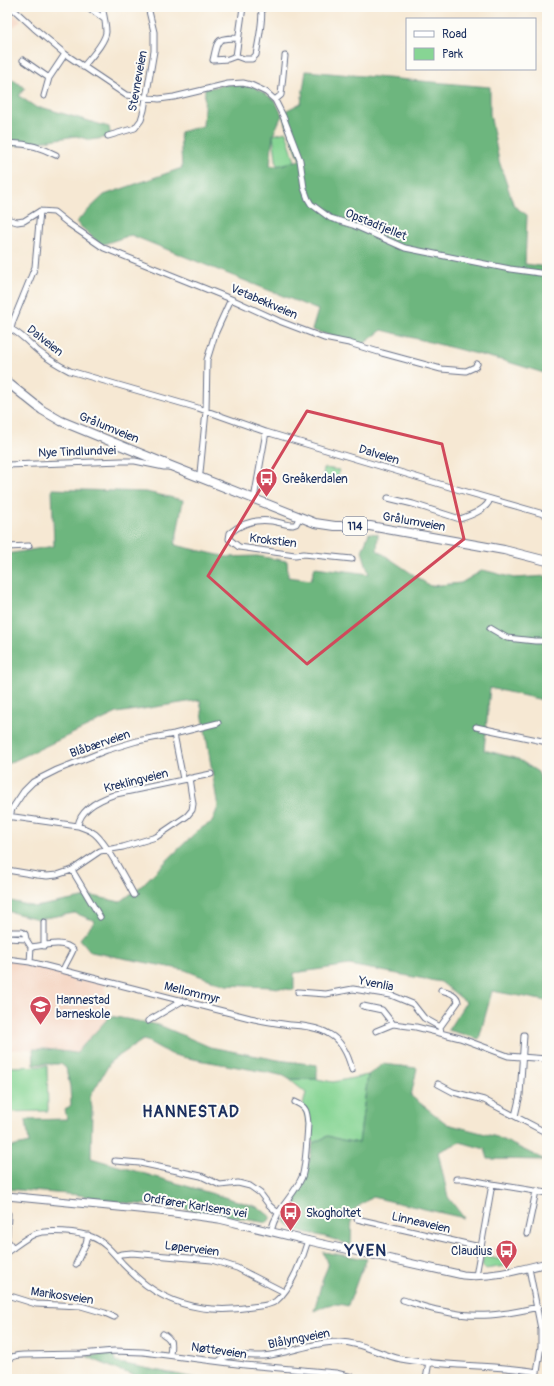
<svg xmlns="http://www.w3.org/2000/svg" width="554" height="1386" font-family="Pangolin,sans-serif">
<rect width="100%" height="100%" fill="#fdfcf7"/>
<filter id="ink" filterUnits="userSpaceOnUse"><feTurbulence type="fractalNoise" baseFrequency=".025" numOctaves="2"/><feDisplacementMap in="SourceGraphic" scale="8" xChannelSelector="R" yChannelSelector="G"/><feConvolveMatrix kernelMatrix="1 2 1 2 8 2 1 2 1" color-interpolation-filters="sRGB"/></filter>
<filter id="wash" filterUnits="userSpaceOnUse"><feTurbulence type="fractalNoise" baseFrequency=".012" numOctaves="4" result="noise"/><feDisplacementMap in="SourceGraphic" scale="16" xChannelSelector="R" yChannelSelector="G"/><feGaussianBlur stdDeviation="0.9" result="paint"/><feColorMatrix in="noise" values="0 0 0 0 0 0 0 0 0 0 0 0 0 0 0 0 0 1.4 0 .05"/><feComposite in="paint" operator="in"/></filter>
<g filter="url(#wash)">
<rect width="100%" height="100%" fill="#f6e8d3"/>
<!-- built -->
<path fill="#f4d3c0" d="M7 9 21 21 7 32Z
M7 959 103 980 110 1016 76 1054 46 1049 7 1050Z"/>
<!-- green -->
<path fill="#87d594" stroke="#518279" d="M286 132 295 161 277 166 273 135Z
M324 468 339 470 337 483 322 481Z
M47 1066 48 1111 7 1112V1067Z
M368 1075 359 1143 342 1140 328 1136 313 1143 303 1105 306 1093 289 1079H317L333 1082Z
M484 1256 507 1261 506 1266 485 1269 482 1265Z"/>
<!-- forest -->
<path fill="#6db67e" stroke="#44726e" d="M306 71 490 87V114L499 161 514 206 527 215 525 264 547 267V374L505 361 382 330 362 345 312 330 318 310 131 235 101 245 76 222 104 195 182 168 180 132 203 126 205 89 228 84 251 85 275 100 282 115 273 135 270 166H277L300 160 283 116 287 110 301 103Z
M7 76 25 88 19 96 37 108H44L109 127 111 137 90 140 76 136 7 147Z
M52 489 146 492 183 500 175 545 227 557 257 556 287 561 288 577 311 580 315 567 369 574 362 551 369 533 378 534 377 550 430 586 461 583 483 570 514 578 547 576V701L490 688 484 750 518 759 538 772 542 782 544 805 547 816V1001L492 991 479 1039 448 1030 466 1002 441 982 349 965 294 973V990L271 987 226 985 200 976 185 970 91 952 80 939 95 921 75 913 38 919 7 911V900L35 907 93 896 120 902 140 887 198 830 212 822 218 807 200 700 117 713 7 764V554L54 546Z
M110 1016 159 1025 210 1047 278 1060 317 1065V1079H289L284 1076 271 1073 182 1057 171 1054 147 1041 143 1040 111 1061 90 1097 92 1108 91 1158 258 1207 271 1217 267 1223 181 1208 117 1202 79 1195 7 1189V1148L29 1143 26 1120 67 1119 65 1110 71 1105 70 1087 66 1068 61 1064H34L33 1049H46L76 1053Z
M383 1064 417 1068 411 1096 447 1124 497 1137 545 1160 488 1159 485 1149 460 1142 438 1152 448 1197 464 1218 372 1197 352 1211 351 1245C340 1242 329 1237 317 1235 307 1232 291 1231 285 1221L305 1180 313 1143 328 1136 342 1140 359 1143 368 1075Z
M323 1252 367 1259 359 1276 348 1306C333 1302 328 1304 314 1311L323 1278 328 1266Z
M107 1354H114L115 1362 200 1379H147L118 1370 86 1356Z"/>
</g>
<g filter="url(#ink)">
<g fill="none" stroke-linecap="round" stroke-linejoin="round">
<defs>
<path id="street" d="M11 7 34 28 65 54 126 95 159 99 174 97 228 84 243 83 251 85 266 92 275 100 283 116 300 160 304 188 308 199 311 204 330 218 353 225 405 248 510 269 547 274
M88 7 104 19
M238 38C216 38 218 39 213 60L228 59 236 56 244 59H252L256 55C258 44 264 16 261 7
M236 56 243 7
M23 60 49 78
M83 67C90 58 105 43 106 32 106 24 104 15 102 7
M44 96 49 78 65 54
M275 100 281 95 285 56
M108 136 135 128 141 120 144 110 154 51V32L148 7
M7 144C25 142 40 147 56 155
M40 211 35 267 13 321 11 329C22 335 29 343 38 351 48 359 58 365 70 371L198 408 266 432 453 488 547 515
M7 219 17 222 24 221 40 211 54 212 69 224 104 248 231 299 279 321 324 338 349 343 382 353 441 369 466 371 475 367 477 364
M7 465 122 461H135L164 467H169
M200 473 206 411 207 360 215 334 231 299
M388 498 413 504 460 519C469 516 487 510 490 499
M254 499 266 432
M300 517 296 524 293 525C286 525 279 522 272 521 257 519 242 523 230 533L229 539 239 547 295 555 304 554 352 559
M7 547 29 546
M490 628 507 638 535 641H547
M476 727 547 742
M174 734 183 779
M7 816 78 826C84 828 90 830 95 834 108 845 125 879 134 895
M10 817 12 809 24 791 33 782 57 770 107 750 137 741 174 734 218 723
M78 826C80 809 101 799 116 794L211 774
M7 870 37 875 47 876 57 875 72 870 100 851 123 847 156 837 187 816 192 810 193 804 189 778
M72 870 100 917
M7 932H22L25 934 26 939
M7 938 26 939 31 947C43 946 64 939 73 950 70 957 66 963 63 970
M44 946V922
M7 959 30 962 250 1018C263 1021 276 1023 290 1025 303 1026 318 1027 329 1034 342 1041 349 1058 352 1070
M30 962 31 947
M298 992 326 994 353 989 391 995 413 1004 424 1018 440 1027 441 1033
M363 1006 382 1010 393 1024
M148 1021 182 1001
M440 1027 458 1002C457 994 448 992 441 990
M376 1031 393 1024 416 1027 460 1038 508 1056 547 1059
M438 1084 453 1092 484 1100 547 1133
M515 1116 520 1095 524 1035
M115 1161 140 1163 187 1173 201 1176 220 1185 238 1183 250 1186 260 1193 269 1205 278 1213
M456 1179H465L492 1184 476 1276
M492 1184 547 1193
M357 1219 480 1247
M271 1231C276 1209 294 1196 302 1177 306 1165 307 1138 308 1124 307 1112 307 1107 295 1102
M527 1234 536 1191
M7 1235 8 1214
M7 1240 13 1248
M7 1252C16 1246 25 1238 35 1234 47 1229 79 1232 92 1237 105 1242 114 1254 123 1264 130 1271 138 1279 146 1285 177 1308 215 1313 252 1307 260 1306 269 1306 276 1301 291 1289 303 1258 308 1240
M116 1256 121 1254 132 1253 212 1260 237 1268 284 1292
M76 1264 86 1243 88 1235
M529 1268 541 1329V1346L536 1379
M7 1295 36 1304 81 1306 105 1313 114 1317
M403 1300C416 1304 429 1309 442 1311 476 1319 504 1315 538 1307
M540 1322H547
M163 1334C173 1340 171 1344 170 1355
M7 1361C11 1356 17 1355 23 1355L81 1354 114 1351 143 1352 245 1365 336 1373 360 1379
M219 1361C228 1352 251 1357 263 1356 288 1354 312 1342 337 1342 359 1341 380 1355 401 1359 446 1367 492 1364 537 1372
M426 1379 429 1362"/>
<path id="secondary" d="M7 1196 159 1211 219 1219 314 1242 463 1275C491 1278 519 1270 547 1263"/>
<path id="primary" d="M7 382 42 410 61 421 171 466 315 523 335 526H370L504 550 547 561"/>
</defs>
<!-- street casing -->
<use href="#street" stroke="#687087" stroke-width="7"/>
<!-- secondary casing -->
<use href="#secondary" stroke="#687087" stroke-width="9"/>
<!-- primary casing -->
<use href="#primary" stroke="#687087" stroke-width="10"/>
<!-- street -->
<use href="#street" stroke="#fff" stroke-width="5"/>
<!-- secondary -->
<use href="#secondary" stroke="#fff" stroke-width="7"/>
<!-- primary -->
<use href="#primary" stroke="#fff" stroke-width="8"/>
</g>
</g>
<!-- marked area -->
<path fill="none" stroke="#d1495b" stroke-width="3" stroke-linejoin="round" d="M307 411 442 444 464 539 307 664 208 576Z"/>
<!-- icons -->
<defs>
<symbol id="bus-pin" viewBox="-11 -11 22 30"><path d="M0 17L-7.5 6A9.5 9.5 0 1 1 7.5 6Z" fill="#d1495b" stroke="#fdfcf7"/><path d="M-5-6H5V4H4V6H2V4H-2V6H-4V4H-5ZM-3.5-4V0h7V-4ZM-3.5 1.2v1.5H-2V1.2ZM2 1.2v1.5H3.5V1.2Z" fill="#fff"/></symbol>
<symbol id="school-pin" viewBox="-11 -11 22 30"><path d="M0 17L-7.5 6A9.5 9.5 0 1 1 7.5 6Z" fill="#d1495b" stroke="#fdfcf7"/><path d="M0-5L7-2L0 1L-7-2ZM-4 1L0 2.5L4 1V4Q0 6-4 4Z" fill="#fff"/></symbol>
</defs>
<g fill-rule="evenodd">
<use href="#bus-pin" x="254" y="466" width="25" height="34"/>
<use href="#school-pin" x="28" y="994" width="25" height="34"/>
<use href="#bus-pin" x="278" y="1200" width="25" height="34"/>
<use href="#bus-pin" x="494" y="1238" width="25" height="34"/>
</g>
<g text-anchor="middle" dominant-baseline="central" stroke-width="4" stroke-linejoin="round" paint-order="stroke">
<!-- shield labels -->
<rect fill="#fdfcf7" stroke="#5f6c8c" stroke-width="1" x="343" y="517" width="24" height="18" rx="3"/>
<g font-size="11" font-weight="bold" fill="#1b2f5e">
<text x="355" y="526">114</text>
</g>
<!-- street labels -->
<g font-size="12" fill="#1b2f5e" stroke="#fdfcf7">
<text transform="translate(138 81) rotate(-80)">Stevneveien</text>
<text transform="translate(376 225) rotate(22)">Opstadfjellet</text>
<text transform="translate(264 302) rotate(23)">Vetabekkveien</text>
<text transform="translate(45 341) rotate(38)">Dalveien</text>
<text transform="translate(109 428) rotate(22)">Grålumveien</text>
<text transform="translate(77 452) rotate(-2)">Nye Tindlundvei</text>
<text transform="translate(379 455) rotate(17)">Dalveien</text>
<text transform="translate(414 522) rotate(10)">Grålumveien</text>
<text transform="translate(273 541) rotate(7)">Krokstien</text>
<text transform="translate(100 744) rotate(-19)">Blåbærveien</text>
<text transform="translate(136 781) rotate(-14)">Kreklingveien</text>
<text transform="translate(376 984) rotate(11)">Yvenlia</text>
<text transform="translate(192 993) rotate(14)">Mellommyr</text>
<text transform="translate(195 1206) rotate(9)">Ordfører Karlsens vei</text>
<text transform="translate(421 1223) rotate(13)">Linneaveien</text>
<text transform="translate(192 1249) rotate(7)">Løperveien</text>
<text transform="translate(62 1296) rotate(8)">Marikosveien</text>
<text transform="translate(299 1339) rotate(-11)">Blålyngveien</text>
<text transform="translate(219 1351) rotate(8)">Nøtteveien</text>
</g>
<!-- poi labels -->
<g font-size="12" fill="#1b2f5e" stroke="#fdfcf7" text-anchor="start">
<text x="282" y="479">Greåkerdalen</text>
<text x="56" y="1000">Hannestad<tspan x="56" dy="14">barneskole</tspan></text>
<text x="306" y="1213">Skogholtet</text>
<text x="492" y="1251" text-anchor="end">Claudius</text>
</g>
<!-- district labels -->
<g font-size="16" font-weight="bold" letter-spacing="1" fill="#1b2f5e" stroke="#fdfcf7">
<text x="191" y="1112">HANNESTAD</text>
<text x="366" y="1251">YVEN</text>
</g>
</g>
<!-- margin -->
<rect width="554" height="1386" fill="none" stroke="#fdfcf7" stroke-width="24"/>
<!-- legend -->
<rect x="406" y="18" width="130" height="52" fill="#fdfcf7" stroke="#a3aaba"/>
<rect x="414" y="31" width="20" height="6" fill="#ffffff" stroke="#a3aaba"/>
<text x="442" y="38" font-size="12" fill="#1b2f5e">Road</text>
<rect x="414" y="48" width="20" height="12" fill="#87d594" stroke="#a3aaba"/>
<text x="442" y="58" font-size="12" fill="#1b2f5e">Park</text>
</svg>
